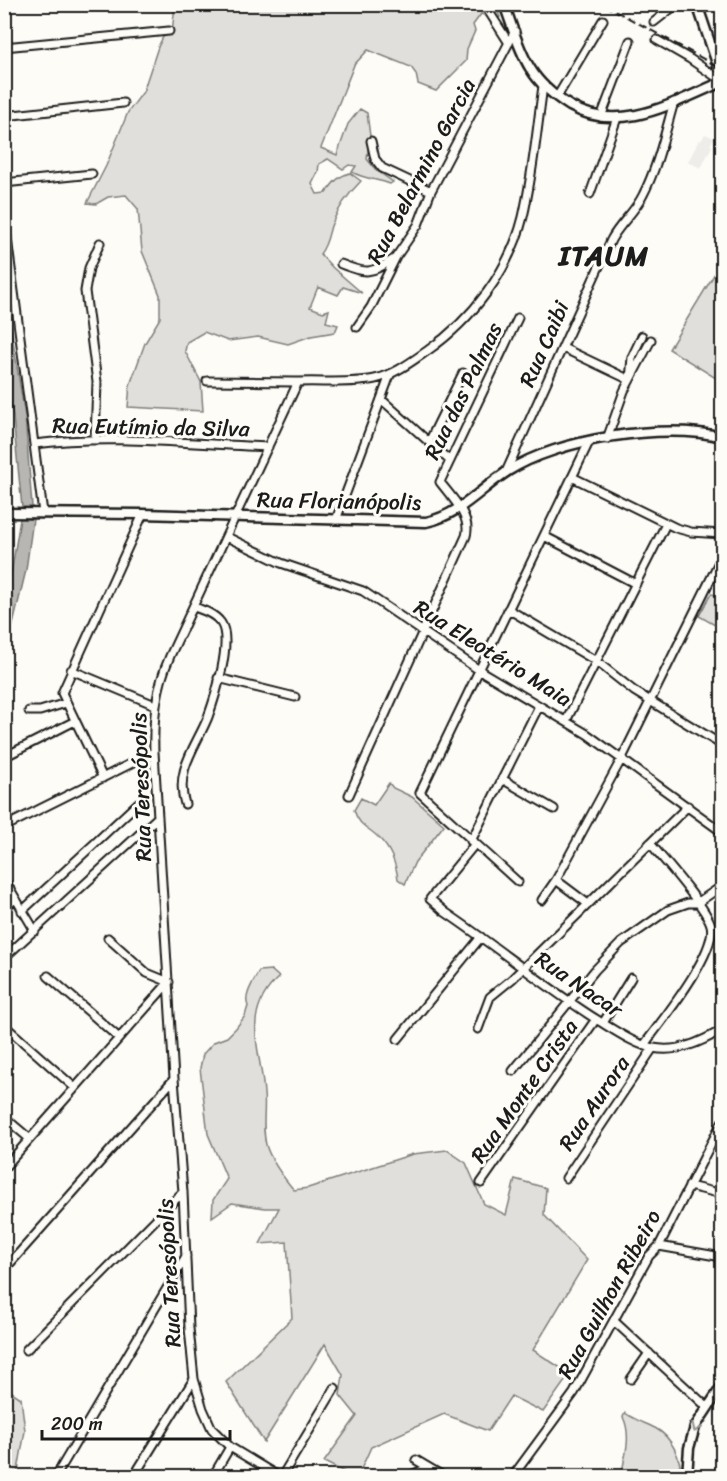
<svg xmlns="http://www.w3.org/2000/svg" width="727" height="1481" font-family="Sriracha,sans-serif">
<rect width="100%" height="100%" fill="#fdfcf7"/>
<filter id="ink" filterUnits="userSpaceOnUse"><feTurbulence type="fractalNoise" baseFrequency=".0167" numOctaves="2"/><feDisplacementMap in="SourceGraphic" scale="12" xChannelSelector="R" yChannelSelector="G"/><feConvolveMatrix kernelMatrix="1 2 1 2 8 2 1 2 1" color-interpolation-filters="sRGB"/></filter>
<g filter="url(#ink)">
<!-- built -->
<path fill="#eeede9" d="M705 134 714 138 710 145 712 146 701 168 688 162 699 140 701 141Z"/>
<!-- green -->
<path fill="#e0dfdb" stroke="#7e7e7c" stroke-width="1.5" d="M442 4 449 10 469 12 475 5H495L500 17 497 20 481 14 473 25 475 31 467 49 466 61 436 91 418 84 416 74 411 67 368 50 354 65 321 148 337 155 348 124 360 109 367 113 370 136 367 159 376 170 393 182 390 184C377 179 364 179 352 172L356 166 349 165 343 169 328 159 319 164 318 172 312 184 317 194 326 193C333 183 338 176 350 173L361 181C347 195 338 208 331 226 328 236 327 245 320 254L333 268 362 293 343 287 338 295 318 287 310 307 323 312 329 310 326 322 338 325 335 332 311 336 288 344 258 337 228 341 204 332 187 342 185 351 201 382 203 411 128 407 130 385 145 343 160 318V295L142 251 138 209 126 195 108 197 96 204 87 203 106 166 128 112 143 92 158 47 163 37 172 33 175 5Z
M715 273 722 277V382L669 349Z
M711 594 722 596V629L699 616Z
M389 783 393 788 412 797 444 825 415 862 405 884 398 879C396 864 390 849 380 839 369 827 359 827 354 810L361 798 374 805Z
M271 970 279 977C240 1013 261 1049 264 1093 266 1111 261 1131 267 1148 273 1164 283 1177 294 1190L308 1188 413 1154 447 1150 466 1163 484 1204 506 1215 515 1179 546 1188 544 1215 587 1260 533 1350 570 1374 543 1412 511 1396 488 1431 444 1414 371 1447 358 1476H352L324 1462 357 1416 340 1395 343 1375 325 1344 264 1442 226 1382 292 1318 287 1242 260 1244 279 1208H265L232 1203 212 1217 213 1200 227 1179 208 1134 200 1068 203 1054 214 1042 227 1037 236 1028 245 1016 248 1006C243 996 254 981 259 971Z
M4 1387 21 1398 25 1431 17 1476H5Z
M625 1413C635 1420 645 1423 655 1428 672 1437 681 1458 681 1476H621C625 1456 632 1436 623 1417Z"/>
<!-- water -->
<path fill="#b7b6b2" stroke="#797876" stroke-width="1.5" d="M4 286 25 416 33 519 26 570 5 658V611L22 507 13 417 5 367Z"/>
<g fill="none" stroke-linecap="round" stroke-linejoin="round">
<defs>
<path id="minor" d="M484 4 509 43
M654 22 677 4
M657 40 690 59 722 81
M4 47 169 31
M557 97 603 20
M4 116 123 103
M601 117 630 41
M371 141 375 159 382 168 431 191
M4 183 92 174
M590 194 617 118
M4 215 43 513
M341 264C366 274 371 274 394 259
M357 327 371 307 396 257 418 225 431 191 515 31
M563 348 630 380 632 357 642 336
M207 381 298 382
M381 399 450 461
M95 439 97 382 85 291 89 268 100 243
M607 439 624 391 651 340
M429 442 463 373
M34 444C110 434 191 444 268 447
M506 472 611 240C620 223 635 212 643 195 658 166 665 133 674 102
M572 477 676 528 691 532 722 534
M336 520 390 375
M544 536 636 584
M227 537 281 563 363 591 479 670 587 734 722 832
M508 609 596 661 634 691 722 745
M71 670 155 705
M218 678 295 697
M29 711H40L66 703
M566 721 666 524
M4 757 75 721
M103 778 62 693 143 514
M502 779 554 809
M349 795 466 536C472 516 451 497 440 482L518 318
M185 804C174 771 197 745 208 717 215 698 233 641 221 623 215 614 203 610 194 607
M4 827 154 752
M471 841 539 706
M475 844 430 899 445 912C497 947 546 988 599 1021 616 1031 634 1044 653 1048 678 1053 701 1042 722 1030
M4 879 35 931
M518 882 420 793 589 442
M542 900 556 880
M588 904 556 880 622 758 722 556
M4 908 15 899
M22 911 138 803
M4 958 158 817
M48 976 119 1038
M603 1023 631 978
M4 1025 75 1088
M478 1029 490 997 512 979 688 806
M398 1039 481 937
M644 1045C660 1023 718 952 711 925 706 907 664 860 650 843
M513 1071 595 970 621 943 668 910 688 903H697L722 886
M4 1117 30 1139
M4 1168 169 982 147 973 108 938
M566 1178 653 1048
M481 1183 596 1019
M689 1186 722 1194
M659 1246 722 1257
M4 1270 174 1079
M614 1321 707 1407
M26 1350 183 1192
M631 1379 649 1353
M416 1460 443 1476
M56 1476 186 1256
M134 1476 194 1379
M213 1476 230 1447
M278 1476 230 1447 212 1429 203 1409 194 1379 189 1328 183 1192 174 1079 154 752C153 718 156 688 170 656L298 382C323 381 351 384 375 379 394 375 411 362 427 351 472 320 510 270 523 217 533 174 537 129 543 86
M282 1476 335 1388
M408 1476 428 1468
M513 1476 574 1393 649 1256 659 1246 722 1122"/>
<path id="major" d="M504 4C512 25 518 49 530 68 540 85 554 96 570 106 621 135 674 102 722 82
M697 4 722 78
M4 513 143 514 426 522C460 515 480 489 508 471 557 439 665 422 722 437
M687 1476 689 1448 695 1427 722 1386"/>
</defs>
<!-- minor casing -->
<use href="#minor" stroke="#1c1c1c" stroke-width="11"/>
<!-- major casing -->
<use href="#major" stroke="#1c1c1c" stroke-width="13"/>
<!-- minor -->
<use href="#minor" stroke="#fdfcf7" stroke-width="7"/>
<!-- major -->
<use href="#major" stroke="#fdfcf7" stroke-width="8"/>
<!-- rail -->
<path stroke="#1c1c1c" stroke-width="2" stroke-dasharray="9 4.5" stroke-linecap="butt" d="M603 4 722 69"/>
</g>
<!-- one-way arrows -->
<defs><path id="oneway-chevron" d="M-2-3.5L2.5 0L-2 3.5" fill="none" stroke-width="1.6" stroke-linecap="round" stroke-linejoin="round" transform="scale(1.5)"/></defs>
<use stroke="#989794" href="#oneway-chevron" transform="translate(696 1428) rotate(113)"/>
</g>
<g text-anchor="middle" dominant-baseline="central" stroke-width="6" stroke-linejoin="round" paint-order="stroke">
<!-- street labels -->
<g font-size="22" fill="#1c1c1c" stroke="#fdfcf7">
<text transform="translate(421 171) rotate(-62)">Rua Belarmino Garcia</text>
<text transform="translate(544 344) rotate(-66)">Rua Caibi</text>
<text transform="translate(463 391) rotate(-64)">Rua das Palmas</text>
<text transform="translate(151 427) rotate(1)">Rua Eutímio da Silva</text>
<text transform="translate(339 501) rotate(1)">Rua Florianópolis</text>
<text transform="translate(493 653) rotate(32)">Rua Eleotério Maia</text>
<text transform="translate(141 787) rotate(-92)">Rua Teresópolis</text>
<text transform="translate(579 984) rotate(34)">Rua Nacar</text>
<text transform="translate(524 1091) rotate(-55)">Rua Monte Crista</text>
<text transform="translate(594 1103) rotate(-56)">Rua Aurora</text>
<text transform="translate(169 1273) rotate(-93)">Rua Teresópolis</text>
<text transform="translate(609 1294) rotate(-61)">Rua Guilhon Ribeiro</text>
</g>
<!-- district labels -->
<g font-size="28" font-weight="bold" letter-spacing="1.5" fill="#1c1c1c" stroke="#fdfcf7">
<text x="604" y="255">ITAUM</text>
</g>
</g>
<!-- margin -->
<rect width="727" height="1481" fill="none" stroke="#fdfcf7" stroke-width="24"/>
<rect x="12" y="12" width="703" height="1457" fill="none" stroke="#1c1c1c" stroke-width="2" filter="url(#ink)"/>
<!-- scale -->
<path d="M42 1430v9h188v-9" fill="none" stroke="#1c1c1c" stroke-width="3"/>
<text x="51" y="1430" font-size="18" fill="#1c1c1c" stroke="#fdfcf7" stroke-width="4.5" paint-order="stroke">200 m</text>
</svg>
